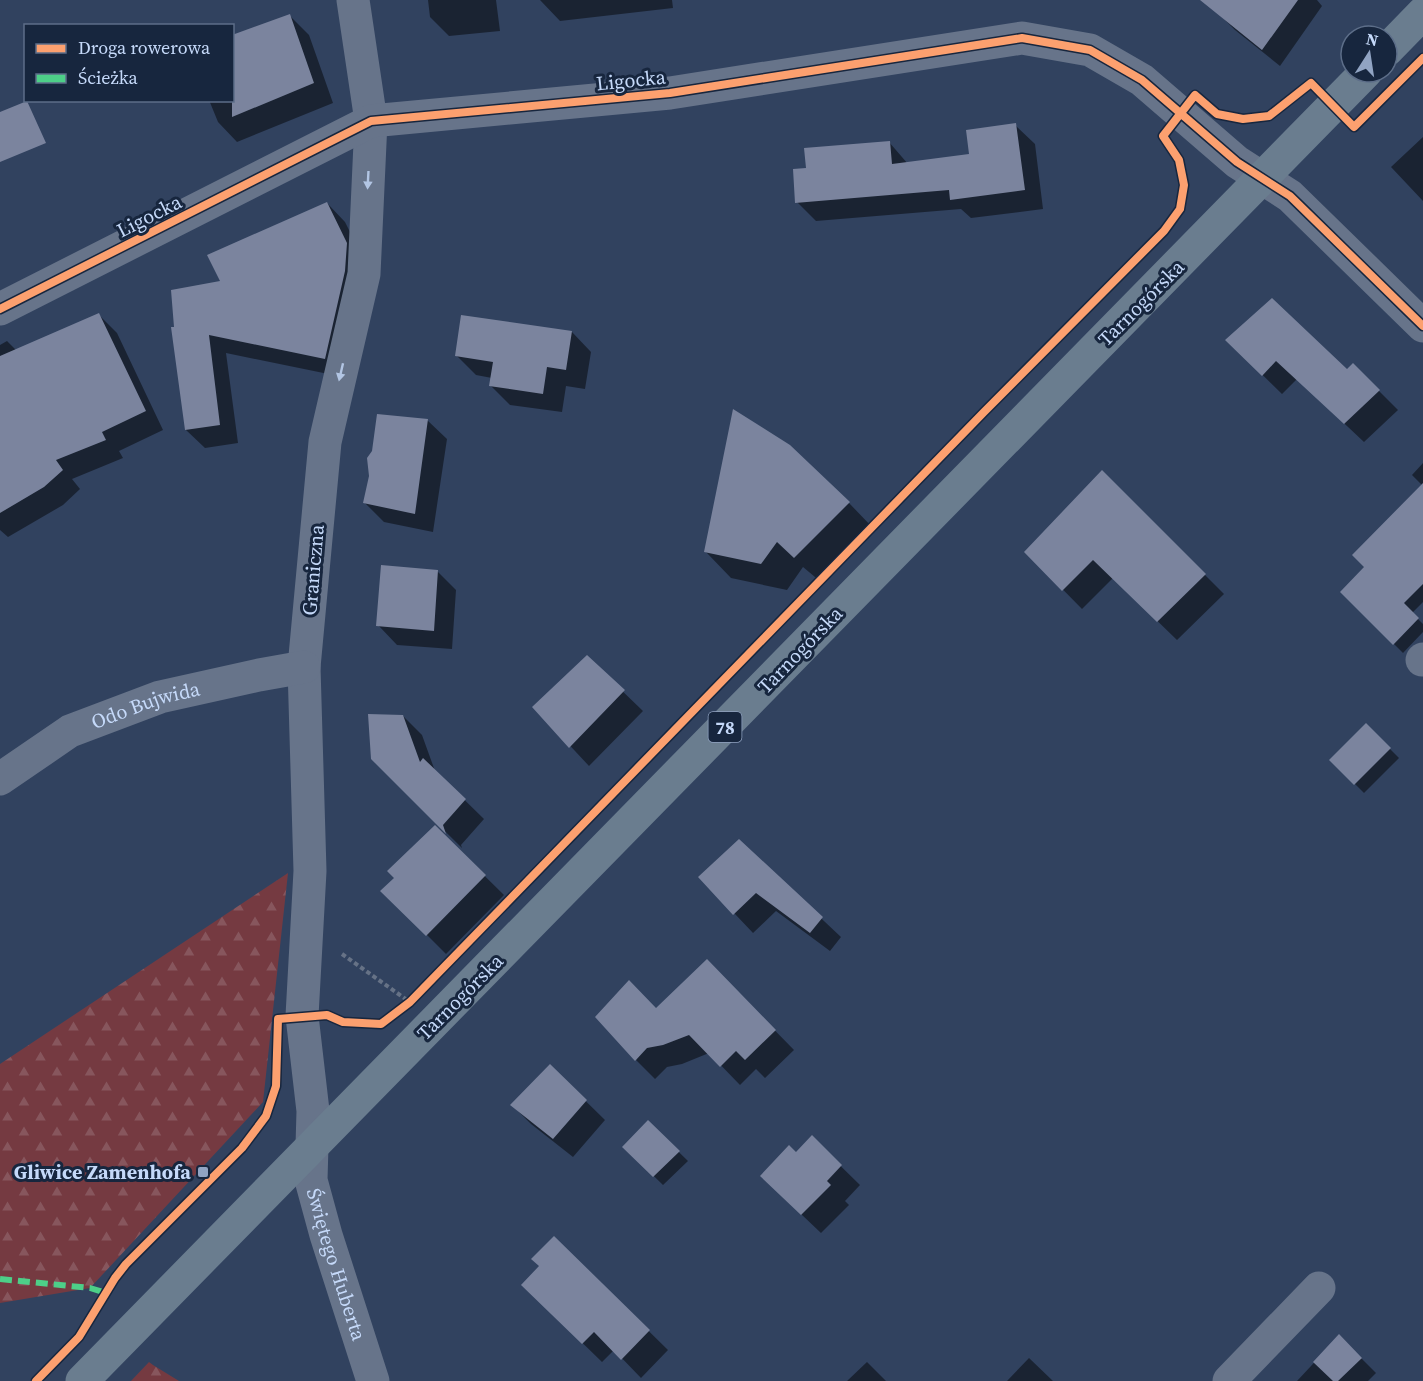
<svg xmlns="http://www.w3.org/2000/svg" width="1423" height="1381" font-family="'Source Serif 4',serif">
<defs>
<pattern id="forest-firs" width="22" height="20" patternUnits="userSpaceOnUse" patternTransform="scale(1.5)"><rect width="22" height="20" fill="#753a41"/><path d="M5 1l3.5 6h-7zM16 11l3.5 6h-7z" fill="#87565d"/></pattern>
</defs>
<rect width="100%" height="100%" fill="#31425f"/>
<!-- forest -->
<path fill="url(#forest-firs)" d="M288 873 263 1102 90 1288 0 1303V1064Z
M149 1362 153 1365 179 1381H131Z"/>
<!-- shadow -->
<path fill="#0007" d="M428 0H496L500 31 449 36 430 17Z
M540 0H672L673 8 560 21Z
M1220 0H1317L1322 6 1280 66 1235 30 1218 13Z
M290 16 309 35 333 103 237 142 218 122 209 100H232Z
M1015 125 1035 144 1043 209 971 218 961 209 816 221 797 202 808 169 889 142 908 164 971 155Z
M1423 137V201L1391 167Z
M327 203 345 222 365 262 343 377 226 353 238 443 205 448 186 430 175 329 222 282Z
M99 315 117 333 163 430 119 451 123 458 72 479 80 489 63 505 8 537 0 530V345L7 341 17 351Z
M572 332 591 352 585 389 566 386 562 412 510 405 491 386 492 378 476 375 457 356Z
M1227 340 1347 371 1353 365 1398 410 1364 442 1297 379 1282 394Z
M427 420 447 439 433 532 384 522 365 503Z
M1423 463V602L1412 613 1423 624V632L1403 653 1342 592 1366 567 1423 486 1412 475Z
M1102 472 1224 594 1177 640 1113 578 1082 609 1026 552Z
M849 503 874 529 821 582 803 567 787 590 731 578 706 552Z
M437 571 456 590 452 649 397 645 378 625Z
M587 657 643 711 589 766 534 707Z
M403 716 422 735 435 771 484 819 461 845 462 848 372 759Z
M1366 725 1399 758 1364 793 1331 760Z
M435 827 504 895 446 954 383 891 396 878Z
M739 841 841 937 830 951 776 911 753 933 700 877Z
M707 961 794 1050 765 1078 756 1069 740 1085 709 1053 682 1064 667 1067 655 1079 636 1060Z
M550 1066 605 1120 573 1157 531 1124 512 1105Z
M648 1122 688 1161 663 1185 624 1147Z
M812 1138 860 1185 845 1201 849 1205 821 1233 781 1195 796 1154Z
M554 1238 668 1350 641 1378 614 1350 602 1362 523 1285 541 1267Z
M1339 1336 1376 1373 1368 1381H1297Z
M1029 1358 1053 1381H1007Z
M867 1362 886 1381H847Z"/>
<!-- building -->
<path fill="#7b849e" d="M1200 0H1298L1262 50Z
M290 14 314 83 232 117V35Z
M27 101 46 143 0 162V112Z
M1016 123 1025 190 950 200 949 190 795 203 793 169 806 168 804 148 890 141 892 164 969 154 966 130Z
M327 202 347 243 345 271 325 359 209 335 220 425 185 430 171 327H174L171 290 220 281 207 255Z
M1272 298 1347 369 1353 363 1380 390 1344 424 1276 361 1262 376 1225 340Z
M99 313 146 411 102 432 106 440 56 460 63 470 44 487 0 513V356Z
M461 315 572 331 566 370 547 367 543 394 489 386 493 362 455 356Z
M733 409 790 445 850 502 794 558 777 542 761 564 704 552Z
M377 414 428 419 415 514 363 503 369 476 367 458 372 451Z
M1102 470 1206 574 1157 622 1093 560 1062 591 1024 552Z
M1423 483V584L1404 603 1419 618 1393 645 1340 592 1364 567 1352 555Z
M381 565 438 570 434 631 376 626Z
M587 655 625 690 569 748 532 707Z
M368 714 403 715 420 762 423 758 466 799 443 825 446 834 371 759Z
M1366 723 1391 748 1354 785 1329 760Z
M435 825 486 875 426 936 380 891 394 878 387 871Z
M739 839 823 917 810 933 756 893 733 915 698 877Z
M707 959 776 1030 745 1060 736 1051 720 1067 689 1035 663 1045 647 1048 635 1061 595 1017 629 980 656 1008Z
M550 1064 587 1100 553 1139 510 1105Z
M648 1120 680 1151 653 1177 622 1147Z
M812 1135 842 1165 827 1181 831 1185 801 1215 760 1176 789 1145 796 1152Z
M554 1236 650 1330 621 1360 594 1332 582 1344 521 1285 539 1266 531 1259Z
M1339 1334 1362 1358 1338 1381H1333L1313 1362Z"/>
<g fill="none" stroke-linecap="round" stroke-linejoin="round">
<!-- path -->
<path stroke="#667286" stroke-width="4" stroke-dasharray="4.5 3" stroke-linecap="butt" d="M342 954 407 1000"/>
<!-- minor -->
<g stroke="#67748a" stroke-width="33">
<path id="s1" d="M353 0 371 121 364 274 325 442 304 667 310 871 302 1016 313 1111 311 1180 326 1235 373 1381"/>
<path d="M0 309 371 121 670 93 1022 38 1090 50 1142 80 1237 162 1290 196 1423 326"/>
<path d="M1422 660 1423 659"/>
<path id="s2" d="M0 779 70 731 160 697 259 675 304 667"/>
<path d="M1229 1381 1319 1288"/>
</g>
<!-- major -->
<path stroke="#6a7d8f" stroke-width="33" d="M1387 50 1423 13
M82 1381 1366 72"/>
<!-- quiet -->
<path stroke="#4dcf88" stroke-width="6" stroke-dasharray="12 6" stroke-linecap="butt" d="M0 1279 90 1288 106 1293"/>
<defs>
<path id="cycleway" d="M0 309 371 121 670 93 1022 38 1090 50 1142 80 1237 162 1290 196 1423 326
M36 1381 79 1337 115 1278 126 1264 242 1148 266 1116 276 1086 278 1019 327 1015 343 1022 381 1024 410 1002 984 412 1164 231 1180 209 1184 185 1179 160 1163 136 1195 95 1217 114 1243 119 1269 116 1311 83 1354 127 1423 58"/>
</defs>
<!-- cycleway casing -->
<use href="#cycleway" stroke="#17263e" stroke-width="11"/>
<!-- cycleway -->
<use href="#cycleway" stroke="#fca06f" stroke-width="8"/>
</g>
<!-- one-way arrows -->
<defs><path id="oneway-solid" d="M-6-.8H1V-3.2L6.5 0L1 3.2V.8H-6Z" transform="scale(1.5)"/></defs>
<g fill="#b2c5e3">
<use href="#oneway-solid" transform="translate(368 180) rotate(93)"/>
<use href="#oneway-solid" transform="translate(341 372) rotate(103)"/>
</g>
<!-- markers -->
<rect fill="#91a4c3" stroke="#17263e" stroke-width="2" x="197" y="1166" width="12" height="12" rx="3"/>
<g text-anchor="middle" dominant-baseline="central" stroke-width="6" stroke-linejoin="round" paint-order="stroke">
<!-- shield labels -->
<rect fill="#17263e" stroke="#91a3c1" stroke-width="1.5" x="708.5" y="712" width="33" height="30" rx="4.5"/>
<g font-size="18" font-weight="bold" fill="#c5d9f9">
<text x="725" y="727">78</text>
</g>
<!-- street labels -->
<g font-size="20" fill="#c5d9f9" stroke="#17263e">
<text transform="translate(631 80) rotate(-6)">Ligocka</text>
<text transform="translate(149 216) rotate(-27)">Ligocka</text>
<text transform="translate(1141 303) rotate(-45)">Tarnogórska</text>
<text transform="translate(313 570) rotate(-85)">Graniczna</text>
<text transform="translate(800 650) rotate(-46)">Tarnogórska</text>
<text stroke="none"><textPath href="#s2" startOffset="165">Odo Bujwida</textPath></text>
<text transform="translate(460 997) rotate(-45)">Tarnogórska</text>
<text stroke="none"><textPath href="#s1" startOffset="1276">Świętego Huberta</textPath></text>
</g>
<!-- poi labels -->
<g font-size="20" font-weight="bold" fill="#c5d9f9" stroke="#17263e" text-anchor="end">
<text x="191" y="1172">Gliwice Zamenhofa</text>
</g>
</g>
<!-- legend -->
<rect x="24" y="24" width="210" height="78" fill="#17263e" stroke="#5d6e89" stroke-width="1.5"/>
<rect x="36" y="44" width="30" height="9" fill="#fca06f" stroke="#5d6e89" stroke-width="1.5"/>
<text x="78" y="54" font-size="18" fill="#c5d9f9">Droga rowerowa</text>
<rect x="36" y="74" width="30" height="9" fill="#4dcf88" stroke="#5d6e89" stroke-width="1.5"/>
<text x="78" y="84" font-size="18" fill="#c5d9f9">Ścieżka</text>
<!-- north arrow -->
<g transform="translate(1369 54) rotate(12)"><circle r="28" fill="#17263e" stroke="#5d6e89" stroke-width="1.5"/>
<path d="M0-4.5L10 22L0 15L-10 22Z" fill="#91a4c3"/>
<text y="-9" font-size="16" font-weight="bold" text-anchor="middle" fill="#c5d9f9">N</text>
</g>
</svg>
